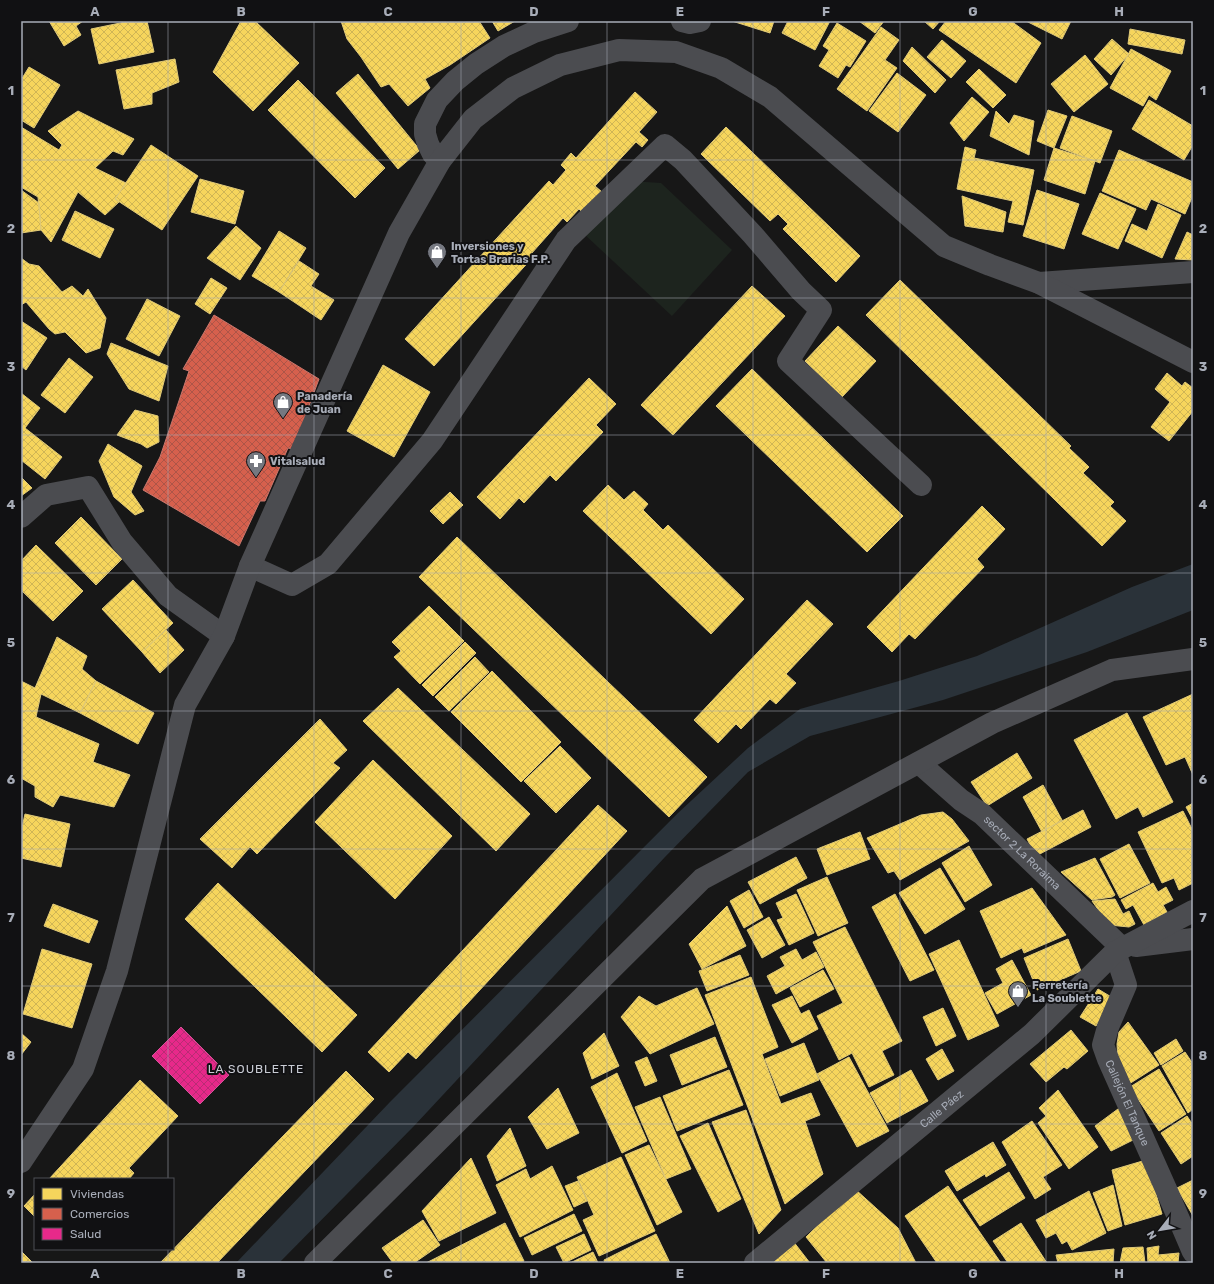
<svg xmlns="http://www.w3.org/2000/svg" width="1214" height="1284" font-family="Rubik,sans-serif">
<defs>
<pattern id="homes-cross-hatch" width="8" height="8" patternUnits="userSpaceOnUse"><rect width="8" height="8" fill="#f6d55c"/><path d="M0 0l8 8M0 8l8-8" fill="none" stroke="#cfb555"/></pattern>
<pattern id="shops-cross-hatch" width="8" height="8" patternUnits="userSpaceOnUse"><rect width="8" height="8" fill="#d6604d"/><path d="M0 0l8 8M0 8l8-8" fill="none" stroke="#ad5548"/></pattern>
<pattern id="health-cross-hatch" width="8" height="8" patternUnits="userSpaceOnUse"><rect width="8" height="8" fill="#e7298a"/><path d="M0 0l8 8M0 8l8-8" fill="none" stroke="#ba2c75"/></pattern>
</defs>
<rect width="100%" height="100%" fill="#171717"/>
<!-- pitch -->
<path fill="#1d241e" d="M631 181 661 183 732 250 672 316 583 233Z"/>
<!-- water -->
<path fill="#2a3239" d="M1193 564V610L1087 652 943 700 810 736 748 772 665 857 414 1126 279 1263H236L390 1102 678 813 748 748 800 709 899 681 977 656 1132 587Z"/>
<!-- homes -->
<path fill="url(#homes-cross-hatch)" stroke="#dfc978" d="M49 21H83L76 26 81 35 64 46Z
M130 21H147L154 52 99 64 91 29Z
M241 21H255L299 63 253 111 213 72Z
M341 21H479L490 38 450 65 425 79 430 88 408 106 389 84 381 87 361 57 347 39Z
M492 21H515L498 31Z
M732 21H774L770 33Z
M788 21H830L815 50 782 33Z
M859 21H884L875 33Z
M924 21H940L933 29Z
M946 21H1011L1041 43 1016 83 939 30Z
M1026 21H1071L1062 39Z
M837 23 866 41 850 67 846 65 838 78 819 66 829 50 823 46Z
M881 27 899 40 885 60 897 68 867 111 837 89Z
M1130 29 1185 40 1182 54 1128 44Z
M1112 39 1129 54 1111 75 1094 59Z
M942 40 966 61 951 78 927 57Z
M912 47 946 80 935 93 903 61Z
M1131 49 1171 71 1156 100 1149 95 1143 106 1110 88Z
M1085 55 1108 84 1074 112 1051 84Z
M175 59 179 82 152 93V104L124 109 116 70Z
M29 67 60 85 34 128 21 120V80Z
M979 69 1006 95 993 108 966 82Z
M897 73 926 95 898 132 869 111Z
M358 74 420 150 398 169 336 93Z
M298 80 385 168 355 198 268 110Z
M635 92 657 112 639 132 648 140 642 147 636 142 595 186 602 192 582 212 579 209 567 222 563 218 531 254 533 257 434 366 405 339 549 181 553 185 566 170 561 165 571 153 576 158Z
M972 97 989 112 964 141 950 123Z
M1149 100 1193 126V145L1184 160 1132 129Z
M1048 110 1067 116 1054 148 1037 141Z
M78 111 134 139 123 155 113 151 95 168 126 183 115 199 119 202 105 215 78 192 51 242 41 230 38 197 21 187V127L59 150 62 145 48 131Z
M996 111 1009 124 1014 115 1034 121 1029 155 990 136Z
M1072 116 1112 131 1100 163 1060 148Z
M726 127 860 256 836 282 783 229 788 224 778 214 770 221 701 154Z
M151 145 198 176 162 230 115 199Z
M965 147 976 150 974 158 1034 170 1023 225 1008 222 1013 201 957 189Z
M1054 148 1095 161 1085 194 1044 180Z
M1119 150 1193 182V195L1185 214 1151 199 1146 210 1102 191Z
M200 179 244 191 235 224 191 212Z
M21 190 39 203 41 230 21 233Z
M1037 190 1079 204 1064 249 1023 236Z
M1100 193 1136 209 1118 249 1082 234Z
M962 196 1006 212 1003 232 965 226Z
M1158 204 1181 215 1162 258 1125 241 1132 224 1147 231Z
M75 211 114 229 100 258 62 240Z
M236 226 261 248 240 280 207 258Z
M279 231 306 248 279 292 252 276Z
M1187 232 1193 235V260L1175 259Z
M21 258 29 264 39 266 62 292 72 286 83 296 88 289 106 318 100 348 86 353 65 332 55 334 49 329 26 302 21 305Z
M299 261 319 274 311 286 334 300 321 320 279 292Z
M211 278 227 288 210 314 195 304Z
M900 280 1071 446 1069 448 1089 467 1083 473 1114 502 1110 506 1126 521 1102 546 866 315Z
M752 286 785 316 673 435 641 405Z
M147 299 180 316 159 356 126 339Z
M21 321 47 338 26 370 21 366Z
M838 326 876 361 842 397 805 361Z
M111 343 168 366 159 401 129 389 107 354Z
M69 358 93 377 65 413 41 395Z
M383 365 430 392 394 457 347 431Z
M752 369 903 516 867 552 716 406Z
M1167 373 1182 386 1185 382 1193 388V411L1169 441 1151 427 1170 402 1155 389Z
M589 378 616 404 596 425 603 432 556 481 550 475 524 503 519 498 500 519 477 497Z
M21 393 40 408 25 428 62 457 45 479 21 460Z
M135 410 158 416 159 442 147 448 141 444 117 435Z
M108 444 142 466 131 492 144 511 135 515 114 497 99 461Z
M21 477 32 488 21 496Z
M608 485 624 500 634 491 648 504 643 510 663 530 668 525 744 599 711 634 583 511Z
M450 492 463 505 443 524 430 511Z
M982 506 1005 529 977 559 984 567 915 639 909 634 892 652 867 627Z
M81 517 122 559 96 585 55 543Z
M457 537 707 777 669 817 419 577Z
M36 545 83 591 53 621 21 590V561Z
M133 580 173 623 142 652 102 609Z
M807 600 833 624 786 674 796 683 776 704 770 699 741 729 736 724 718 743 694 720Z
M429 606 464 641 420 684 394 657 401 651 392 642Z
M166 630 184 650 160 673 142 652Z
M57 637 87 656 82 669 96 681 80 713 41 694 36 717 99 744 93 762 130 775 114 807 60 795 53 807 35 797V786L21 778V681L35 688Z
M465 642 476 653 433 696 422 685Z
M475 657 489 672 449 711 435 697Z
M492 671 561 742 521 782 451 712Z
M96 681 154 713 138 744 80 713Z
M398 688 530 814 496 851 363 721Z
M1193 694V775L1185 757 1166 765 1143 717Z
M1127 713 1173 802 1143 817 1138 807 1116 819 1074 740Z
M320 719 347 750 333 763 340 768 257 854 250 847 232 868 200 839Z
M560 746 591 778 556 813 524 781Z
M1017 753 1032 778 987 806 971 782Z
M373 760 452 836 395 899 315 822Z
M1043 785 1062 820 1042 832 1023 797Z
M1193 803V820L1186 807Z
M598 805 627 831 416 1059 408 1052 389 1072 368 1052Z
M1083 810 1091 827 1036 856 1027 839Z
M1183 811 1193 831V883L1179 890 1174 878 1162 883 1138 832Z
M943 812 952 819 969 841 900 880 894 871 888 873 867 838 921 815Z
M25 814 70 824 61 867 21 858V832Z
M860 832 870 859 827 875 817 849Z
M1129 844 1150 883 1120 898 1100 859Z
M969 846 992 885 965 902 942 863Z
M796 857 807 878 760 904 748 882Z
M1095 858 1115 895 1112 897 1092 900 1061 872Z
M940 868 965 909 925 934 899 893Z
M827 877 848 923 818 936 797 890Z
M218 883 357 1015 322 1052 185 919Z
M1153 883 1158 892 1166 887 1173 900 1163 905 1167 912 1144 925 1133 905 1126 909 1121 900Z
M1032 888 1066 935 1024 953 1022 948 1001 958 980 911Z
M749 890 763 917 744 928 730 901Z
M796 894 814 933 789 945 777 920 783 918 776 903Z
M895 894 934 970 910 981 872 907Z
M1115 899 1123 914 1129 911 1135 924 1129 927 1109 925 1092 901Z
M53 904 98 921 89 943 44 926Z
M727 906 746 946 702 969 689 944Z
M769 917 785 945 762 958 747 930Z
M845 927 902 1041 882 1051 894 1075 869 1087 852 1053 839 1060 817 1016 843 1003 813 942Z
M1068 939 1081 971 1037 990 1024 958Z
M959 940 999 1026 968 1040 929 954Z
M42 949 92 964 72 1028 23 1014Z
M796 949 802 960 816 952 824 967 776 994 767 976 785 966 780 957Z
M740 955 749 975 707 991 699 971Z
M1012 960 1031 995 997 1014 985 993 1003 983 996 969Z
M823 970 834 989 800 1007 790 988Z
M751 977 778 1047 762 1054 781 1104 811 1093 820 1115 805 1121 823 1174 785 1204 705 995Z
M697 988 714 1024 650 1054 621 1017 639 996 656 1006Z
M1098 989 1113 998 1096 1026 1080 1017Z
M792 996 801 1014 809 1010 818 1029 792 1043 772 1005Z
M943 1008 956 1036 936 1046 923 1017Z
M1128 1022 1159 1065 1129 1084 1118 1061 1117 1044 1119 1032Z
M1071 1030 1088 1051 1067 1069 1064 1067 1046 1082 1030 1064Z
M21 1033 31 1042 21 1055Z
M604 1033 619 1066 592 1079 583 1053Z
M715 1037 727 1067 682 1085 670 1055Z
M1176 1039 1183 1051 1161 1065 1154 1053Z
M804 1043 819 1080 780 1096 765 1059Z
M942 1049 954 1071 938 1080 926 1059Z
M1185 1052 1193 1064V1109L1188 1113 1162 1066Z
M647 1057 657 1081 645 1086 635 1062Z
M849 1057 889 1131 857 1147 817 1074Z
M1159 1069 1186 1114 1159 1131 1130 1087Z
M729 1070 743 1105 677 1131 663 1096Z
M911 1070 928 1101 887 1123 870 1093Z
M346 1071 374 1099 217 1263H160Z
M617 1073 647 1141 622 1153 591 1087Z
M140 1080 178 1116 129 1168 134 1173 129 1179H49Z
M558 1088 579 1133 547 1149 528 1117Z
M1058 1090 1098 1147 1069 1169 1038 1123 1046 1116 1039 1108Z
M660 1097 691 1169 666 1179 635 1107Z
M1122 1106 1137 1138 1111 1151 1095 1126Z
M746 1110 781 1210 759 1234 712 1122Z
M1187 1116 1193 1125V1156L1181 1164 1161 1133Z
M1032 1121 1062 1165 1043 1177 1051 1189 1035 1199 1002 1142Z
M708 1123 741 1199 718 1212 680 1136Z
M510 1128 526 1166 497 1181 487 1156Z
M993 1142 1006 1165 986 1177 985 1174 957 1191 945 1171Z
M649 1145 682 1212 657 1225 625 1155Z
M621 1157 655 1231 599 1256 583 1220 594 1215 577 1177Z
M471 1158 496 1213 439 1241 422 1211Z
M1146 1160 1162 1214 1125 1225 1112 1170Z
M552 1166 573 1210 520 1237 496 1185 526 1169 530 1179Z
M1009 1172 1025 1198 980 1226 963 1200Z
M1193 1180V1216L1177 1188Z
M578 1181 587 1201 574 1207 565 1186Z
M1113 1185 1122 1226 1108 1231 1093 1193Z
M948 1186 1001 1263H937L905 1216Z
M855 1189 898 1228 916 1263H827L806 1237Z
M1089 1191 1106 1233 1072 1250 1067 1241 1062 1244 1056 1233 1046 1238 1036 1220Z
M35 1194V1217L24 1206Z
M574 1214 582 1231 532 1255 524 1238Z
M423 1220 440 1245 414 1263H393L382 1248Z
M505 1223 524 1261 520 1263H426Z
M1021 1223 1047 1263H1008L993 1241Z
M584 1234 591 1250 564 1263 556 1247Z
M656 1234 670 1263H605L604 1260Z
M793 1241 810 1263H765Z
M1159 1246 1158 1255 1179 1253 1178 1263H1148L1147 1248Z
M1143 1247 1145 1263H1120L1123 1248Z
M1114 1249 1113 1263H1058L1056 1255Z
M21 1251 33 1263H21Z
M593 1252 598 1263H570Z"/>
<!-- shops -->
<path fill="url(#shops-cross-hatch)" stroke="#c8776d" d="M214 315 319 379 293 449 288 448 265 501H260L239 546 143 490 160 457 189 371 183 369Z"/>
<!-- health -->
<path fill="url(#health-cross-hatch)" stroke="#d45198" d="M181 1027 229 1075 200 1104 152 1056Z"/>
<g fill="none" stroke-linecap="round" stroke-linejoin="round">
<!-- minor -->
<g stroke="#4b4c50" stroke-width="22">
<path d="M682 21 690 23 700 21"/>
<path d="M440 161 433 154 428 144 425 134V124L437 100 455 81 476 64 504 46 534 32 568 21"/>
<path d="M1039 283 1193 272"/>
<path d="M21 517 46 495 88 487 122 542 168 596 224 636"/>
<path d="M250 566 292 585 328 564 432 441 566 240 665 145 683 160 753 235 801 291 821 310 788 361 921 485"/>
<path id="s1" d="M919 763 961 800 982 814 1121 947"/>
<path d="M1136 946 1193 939"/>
<path id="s2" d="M1115 952 1126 985 1108 1027 1103 1045 1108 1059 1166 1189 1193 1252"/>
<path d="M21 1162 83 1069 117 971 185 705 224 636 250 566 399 233 440 161 473 119 513 88 560 65 619 50 676 52 721 68 770 97 944 246 990 265 1039 283 1193 362"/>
<path d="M315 1263 702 879 992 723 1112 670 1193 659"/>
<path id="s3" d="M755 1263 1032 1034 1115 952 1193 911"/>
</g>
</g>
<!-- grid -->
<path fill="none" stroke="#a8adb8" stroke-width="1" stroke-opacity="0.55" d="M168 21V1179M314 21V1263M461 21V1263M607 21V1263M753 21V1263M900 21V1263M1046 21V1263M21 160H1193M21 298H1193M21 435H1193M21 573H1193M21 711H1193M21 849H1193M21 986H1193M21 1124H1193M168 1249V1263"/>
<!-- icons -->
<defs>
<symbol id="shop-pin" viewBox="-11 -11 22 30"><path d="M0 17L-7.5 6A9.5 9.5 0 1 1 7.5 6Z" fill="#757880" stroke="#111113"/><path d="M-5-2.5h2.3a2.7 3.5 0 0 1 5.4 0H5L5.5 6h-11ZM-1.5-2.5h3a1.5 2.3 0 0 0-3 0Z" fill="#fff"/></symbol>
<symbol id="pharmacy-pin" viewBox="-11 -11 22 30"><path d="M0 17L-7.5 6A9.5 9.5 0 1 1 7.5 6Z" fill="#757880" stroke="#111113"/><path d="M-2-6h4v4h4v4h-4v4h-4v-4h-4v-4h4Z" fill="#fff"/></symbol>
</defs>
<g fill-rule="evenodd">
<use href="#shop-pin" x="426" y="241" width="22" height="30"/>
<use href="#shop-pin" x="272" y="391" width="22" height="30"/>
<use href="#pharmacy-pin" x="245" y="450" width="22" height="30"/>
<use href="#shop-pin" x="1007" y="980" width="22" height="30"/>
</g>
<g text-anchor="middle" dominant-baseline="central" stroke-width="4" stroke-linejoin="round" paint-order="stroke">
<!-- poi labels -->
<g font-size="11" font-weight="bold" fill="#a8adb8" stroke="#111113" text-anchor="start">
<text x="451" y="246">Inversiones y<tspan x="451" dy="13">Tortas Brarias F.P.</tspan></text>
<text x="297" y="396">Panadería<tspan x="297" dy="13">de Juan</tspan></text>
<text x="270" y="461">Vitalsalud</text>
<text x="1032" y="985">Ferretería<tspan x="1032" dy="13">La Soublette</tspan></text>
</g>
<!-- street labels -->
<g font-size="11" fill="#a8adb8" stroke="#111113">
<text stroke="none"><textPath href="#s1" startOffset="137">sector 2 La Roraima</textPath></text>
<text stroke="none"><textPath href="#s2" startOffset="162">Callejón El Tanque</textPath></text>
<text stroke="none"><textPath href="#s3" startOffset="242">Calle Páez</textPath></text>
</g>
<!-- neighbourhood labels -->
<g font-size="12" letter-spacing="1" fill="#c9ccd4" stroke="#111113">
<text x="256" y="1069">LA SOUBLETTE</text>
</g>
</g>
<!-- border -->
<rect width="1214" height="1284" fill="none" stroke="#111113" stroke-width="44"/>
<!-- legend -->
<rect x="34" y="1178" width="140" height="72" fill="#111113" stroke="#4d4f55"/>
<rect x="42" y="1188" width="20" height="12" fill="#f6d55c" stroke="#4d4f55"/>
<text x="70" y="1198" font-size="12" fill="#a8adb8">Viviendas</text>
<rect x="42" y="1208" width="20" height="12" fill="#d6604d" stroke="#4d4f55"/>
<text x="70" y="1218" font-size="12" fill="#a8adb8">Comercios</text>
<rect x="42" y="1228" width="20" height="12" fill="#e7298a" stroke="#4d4f55"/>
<text x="70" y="1238" font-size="12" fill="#a8adb8">Salud</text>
<!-- north arrow -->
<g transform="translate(1160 1230) rotate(239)" stroke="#111113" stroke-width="3" paint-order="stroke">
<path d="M0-3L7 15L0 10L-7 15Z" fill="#a8adb8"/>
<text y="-6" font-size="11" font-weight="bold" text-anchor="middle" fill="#a8adb8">N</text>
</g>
<rect x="22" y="22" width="1170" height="1240" fill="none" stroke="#a8adb8" stroke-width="1.5"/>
<g font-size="13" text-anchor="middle" font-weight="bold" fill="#a8adb8">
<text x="95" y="16">A</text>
<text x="241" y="16">B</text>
<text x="388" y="16">C</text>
<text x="534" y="16">D</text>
<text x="680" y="16">E</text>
<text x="826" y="16">F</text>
<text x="973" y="16">G</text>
<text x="1119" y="16">H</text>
<text x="11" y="95">1</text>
<text x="1203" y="95">1</text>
<text x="11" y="233">2</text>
<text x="1203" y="233">2</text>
<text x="11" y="371">3</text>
<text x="1203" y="371">3</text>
<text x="11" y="509">4</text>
<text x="1203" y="509">4</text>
<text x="11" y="647">5</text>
<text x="1203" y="647">5</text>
<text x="11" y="784">6</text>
<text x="1203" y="784">6</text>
<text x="11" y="922">7</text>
<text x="1203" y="922">7</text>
<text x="11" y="1060">8</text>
<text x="1203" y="1060">8</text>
<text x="11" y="1198">9</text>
<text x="1203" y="1198">9</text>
<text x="95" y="1278">A</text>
<text x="241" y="1278">B</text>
<text x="388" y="1278">C</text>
<text x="534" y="1278">D</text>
<text x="680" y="1278">E</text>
<text x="826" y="1278">F</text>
<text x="973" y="1278">G</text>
<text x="1119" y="1278">H</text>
</g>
</svg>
